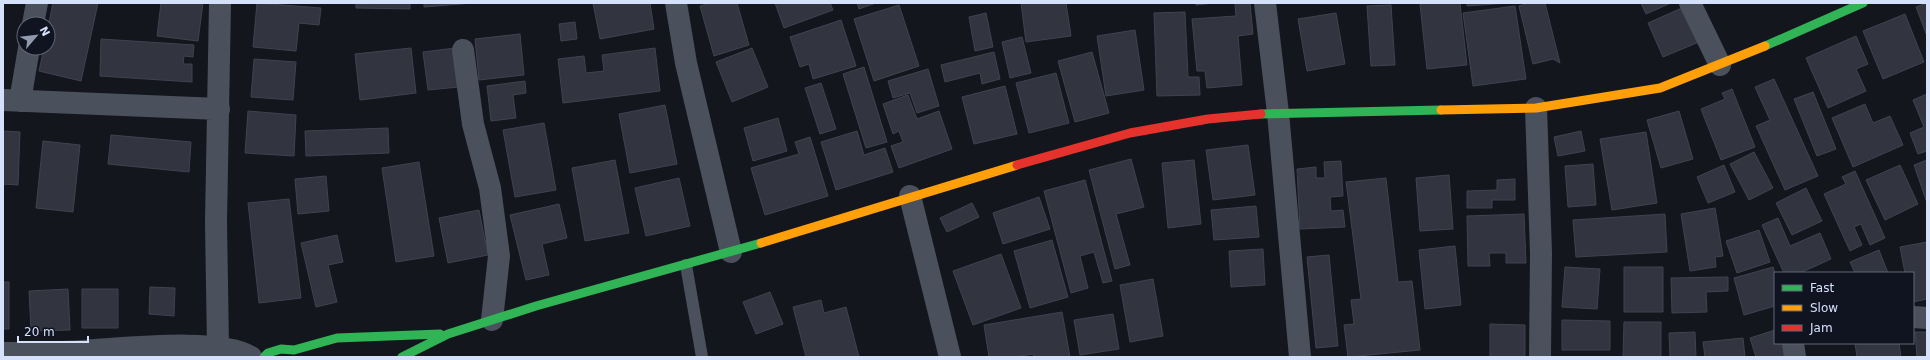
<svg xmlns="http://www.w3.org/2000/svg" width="1930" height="360" font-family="'DejaVu Sans',sans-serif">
<rect width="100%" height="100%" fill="#14161d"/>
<!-- building -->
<path fill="#32353f" stroke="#3f4350" d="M53 3H98L81 81 39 71 44 48H48V27Z
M161 3H203L198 41 157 36Z
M257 3 321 8 319 25 299 23 296 51 253 47Z
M356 3H410V9L356 8Z
M424 3H473L424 7Z
M593 3H650L654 29 600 39Z
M710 3H737L749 45 714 56 700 6Z
M775 3H830L833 10 784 28Z
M857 3H876L859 9Z
M1021 3H1066L1071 36 1026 42Z
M1196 3H1214L1196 5Z
M1235 3H1250L1253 34 1238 36 1242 85 1207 88 1205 71H1197L1192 19 1236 16Z
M1432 3H1460L1467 65 1427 69 1420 4Z
M1467 3H1509L1467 6Z
M1529 3H1545L1560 63 1553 59 1533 64 1519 6Z
M1641 3H1671L1646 14Z
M1927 3V36L1916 7Z
M899 5 919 66 874 81 854 19Z
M1391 5 1395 65 1371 66 1367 6Z
M1515 6 1526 79 1473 86 1463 13Z
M1684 7 1699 42 1663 57 1648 23Z
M1185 12 1188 77H1199L1200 95 1157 96 1154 13Z
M986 13 993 47 975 51 969 17Z
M1336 13 1345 64 1307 71 1298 19Z
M1905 14 1924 62 1883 79 1863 31Z
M841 20 856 66 813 79 809 64 800 67 790 37Z
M575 22 577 39 561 41 559 24Z
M1135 30 1144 90 1106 96 1097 36Z
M520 34 524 75 479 80 475 39Z
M1856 36 1868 64 1856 69 1866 91 1828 108 1806 58Z
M1022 37 1031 73 1010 78 1002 42Z
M101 39 194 45 193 57 184 56 183 64H192V82L100 76Z
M411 48 416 93 360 100 355 54Z
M455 48 459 87 428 90 423 52Z
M655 48 660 91 563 103 558 59 584 56 586 73 604 71 602 55Z
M752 48 768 87 732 102 716 62Z
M994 52 1000 79 982 84 980 73 945 82 941 65Z
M1092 52 1109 113 1075 122 1058 61Z
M254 59 296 62 293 100 251 97Z
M864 67 887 142 866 148 843 74Z
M928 69 939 106 917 113 910 93 893 98 888 81Z
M1056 73 1069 123 1029 133 1016 83Z
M1774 79 1818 176 1785 190 1756 126 1770 120 1755 87Z
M525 81 526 93 513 95 516 118 491 121 487 86Z
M821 83 836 129 820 134 805 88Z
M1005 86 1017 134 974 144 962 97Z
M1732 89 1755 147 1721 160 1701 109 1725 99 1722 93Z
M1813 92 1836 149 1817 156 1794 99Z
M1927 94V151L1918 154 1910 133 1924 127 1913 100Z
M908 95 917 119 939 111 952 149 899 168 891 146 903 142 899 131 893 134 883 104Z
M1865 104 1873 123 1890 116 1903 145 1853 167 1832 118Z
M665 105 677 164 630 173 619 114Z
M248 111 296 115 294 156 245 153Z
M1679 111 1693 159 1661 168 1647 120Z
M778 118 787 151 753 161 744 128Z
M544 123 556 190 515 197 503 130Z
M388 128 389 153 306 156 305 131Z
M3 131 20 132 18 185 3 184Z
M857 131 864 155 885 148 893 172 836 190 821 142Z
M1581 131 1585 151 1558 156 1554 137Z
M1646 132 1657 203 1612 210 1600 139Z
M111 135 191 142 189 172 108 164Z
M810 137 828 196 765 215 751 168 799 154 795 142Z
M43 141 80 145 73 212 36 208Z
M1248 145 1255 195 1213 200 1206 150Z
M1754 152 1773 188 1749 200 1730 164Z
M1131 159 1144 207 1116 214 1130 265 1115 269 1089 170Z
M615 160 629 233 585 241 572 168Z
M1194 160 1201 224 1168 228 1162 163Z
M1927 160V203L1914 165Z
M1341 161 1343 196 1330 197 1331 211 1343 210 1345 227 1300 229 1297 169 1316 167V178H1325L1324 162Z
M419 162 434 256 396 262 382 168Z
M1593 164 1596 205 1568 207 1565 166Z
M1724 165 1735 192 1708 203 1697 177Z
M1900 165 1918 204 1885 220 1866 180Z
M1855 171 1885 238 1870 245 1861 224 1854 227 1862 245 1850 251 1824 194 1846 184 1842 177Z
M1449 175 1453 229 1420 231 1416 178Z
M326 176 329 211 298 214 295 179Z
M679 178 690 226 646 236 635 188Z
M1386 178 1398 282 1412 281 1420 350 1348 357 1344 325 1354 324 1351 300 1361 299 1346 182Z
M1515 179V200H1492V208H1467V191L1497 190V180Z
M1085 180 1112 281 1103 283 1094 252 1080 256 1088 288 1071 293 1044 191Z
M1806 188 1822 221 1792 235 1776 203Z
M1039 197 1050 229 1003 244 993 213Z
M289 199 301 298 259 303 248 203Z
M972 203 979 217 947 232 940 218Z
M559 204 567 238 542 244 549 275 526 280 510 215Z
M1256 206 1259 237 1214 240 1211 210Z
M1715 208 1723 256 1715 257 1716 267 1690 271 1681 214Z
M479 210 488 255 448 263 439 218Z
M1524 214 1526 263H1506V253H1489L1490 266H1468L1467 216Z
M1665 214 1667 252 1576 257 1573 220Z
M1778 218 1790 246 1820 233 1831 259 1800 273H1784L1762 225Z
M1759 230 1770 262 1737 273 1726 241Z
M337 235 343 262 328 265 337 302 316 307 301 243Z
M1052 240 1068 297 1030 308 1014 251Z
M1927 242V299L1913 302V273H1905L1900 247Z
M1455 246 1461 305 1425 309 1419 250Z
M1263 249 1265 285 1231 287 1229 251Z
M1879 250 1888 273H1855L1850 262Z
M1001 254 1021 308 973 325 953 271Z
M1329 255 1338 346 1316 348 1307 257Z
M1565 267 1600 269 1597 309 1562 307Z
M1624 267H1663V312H1624Z
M1773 267 1775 273V306L1744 315 1734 278Z
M1728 277V291L1706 292 1707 312 1672 313 1671 278Z
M1153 279 1163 336 1130 342 1120 285Z
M3 282H9V329H3Z
M150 287 175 288 174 316 149 314Z
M68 289 70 330 31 331 29 291Z
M82 289H118V328H82Z
M770 292 783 324 756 334 743 302Z
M821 300 824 313 846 307 859 357H806L793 307Z
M1062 312 1070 357H1034L1033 354 1015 357H989L984 325Z
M1113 314 1119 349 1080 355 1074 320Z
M1562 320 1610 321V350H1562Z
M1624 322H1661V357H1623Z
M1490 324 1525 325V357H1490Z
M1775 330V343H1787L1791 357H1756L1750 338Z
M1695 332 1696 357H1670L1669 333Z
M1915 332H1927V357H1917Z
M1743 338 1745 357H1705L1703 342Z
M1855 343H1899L1901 357H1857Z"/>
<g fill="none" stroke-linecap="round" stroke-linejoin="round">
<!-- lane -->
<path stroke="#4a515d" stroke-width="12" d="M686 265 702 357"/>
<!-- street -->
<path stroke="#4a515d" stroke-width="22" d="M676 3 686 63 731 252
M1265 3 1278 113 1300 357
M1690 3 1720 65
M33 24 37 3
M463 50 473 124 490 188 499 256 492 320
M3 100 219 109
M20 101 29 48
M1536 108 1541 253 1540 357
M910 196 950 357
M1913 317 1927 318
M1793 343 1795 357
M218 347 216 222 220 3
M3 353C29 353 56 353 82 351 121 349 221 337 251 357"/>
<!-- fast -->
<path stroke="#30b455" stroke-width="9" d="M1765 46 1863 3
M1261 114 1441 110
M264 357 268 353 281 349 294 350 337 338 440 334
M402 357 448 334 536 306 761 243"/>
<!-- slow -->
<path stroke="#ff9f0a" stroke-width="9" d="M1441 110 1536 108 1660 88 1765 46
M761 243 1017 165"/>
<!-- jam -->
<path stroke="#e5322d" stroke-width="9" d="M1017 165 1130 133 1208 119 1261 114"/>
</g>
<!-- border -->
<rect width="1930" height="360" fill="none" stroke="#d5e0fa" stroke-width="8"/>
<!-- legend -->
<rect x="1774" y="272" width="140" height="72" fill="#101421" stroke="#5f6678"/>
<rect x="1782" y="285" width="20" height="6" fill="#30b455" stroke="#5f6678"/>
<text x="1810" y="292" font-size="12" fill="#d5e0fa">Fast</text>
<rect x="1782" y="305" width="20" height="6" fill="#ff9f0a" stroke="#5f6678"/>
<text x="1810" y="312" font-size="12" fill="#d5e0fa">Slow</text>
<rect x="1782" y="325" width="20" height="6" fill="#e5322d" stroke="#5f6678"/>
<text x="1810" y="332" font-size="12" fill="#d5e0fa">Jam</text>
<!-- north arrow -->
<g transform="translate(36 36) rotate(62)"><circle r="19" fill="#101421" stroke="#5f6678"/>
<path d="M0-3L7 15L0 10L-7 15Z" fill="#9199ad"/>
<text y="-6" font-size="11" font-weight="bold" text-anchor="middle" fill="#d5e0fa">N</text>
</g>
<!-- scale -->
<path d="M18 336v6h70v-6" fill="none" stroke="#d5e0fa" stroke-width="2"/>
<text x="24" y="336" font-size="12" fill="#d5e0fa" stroke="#101421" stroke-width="3" paint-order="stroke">20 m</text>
</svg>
